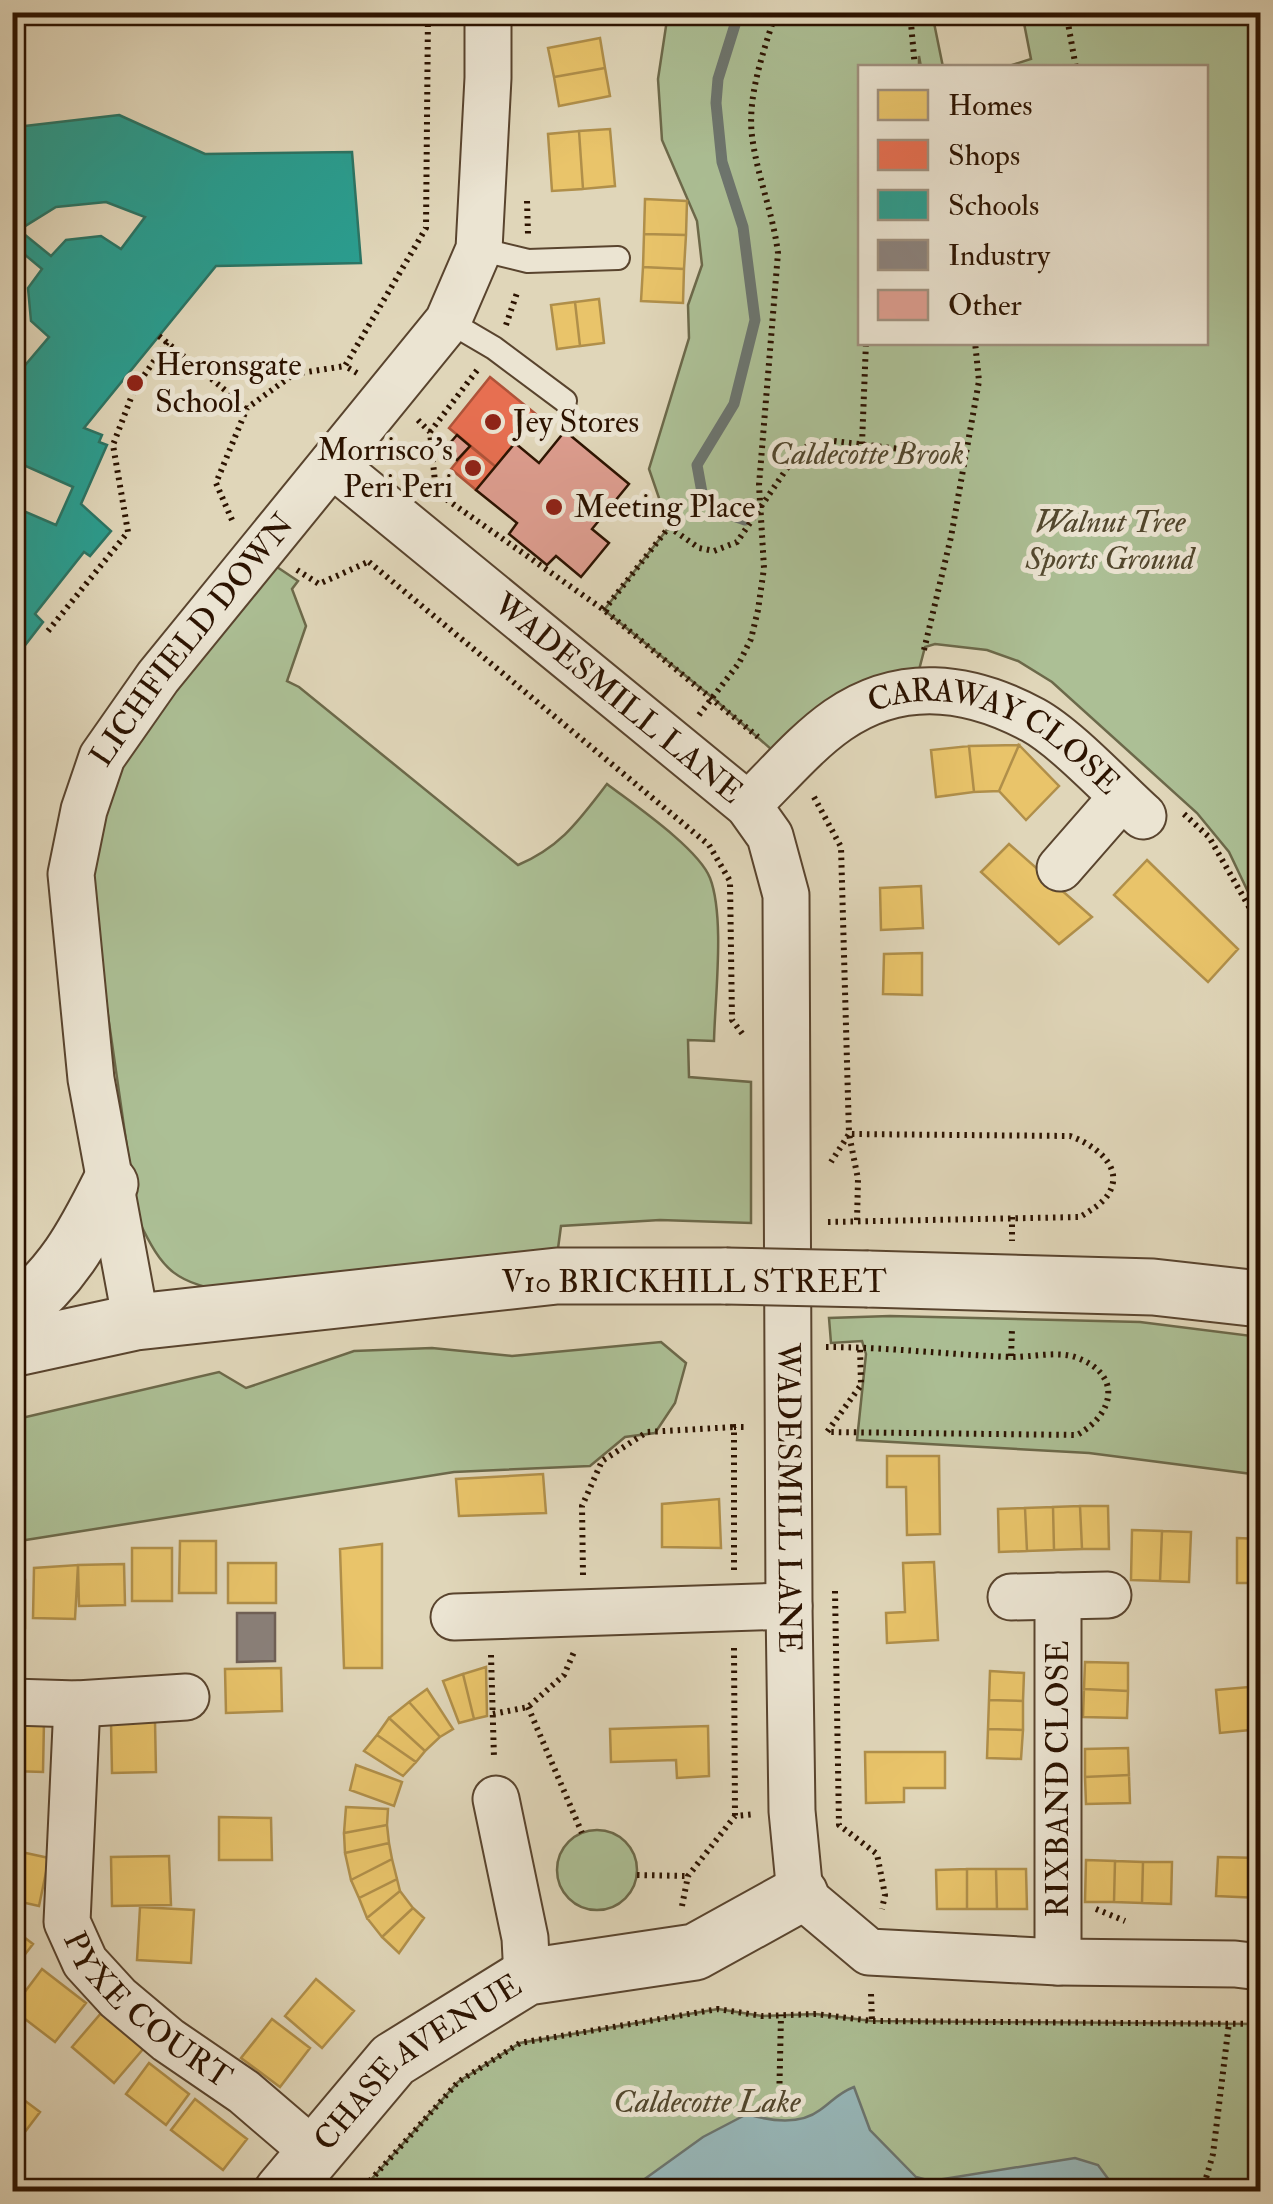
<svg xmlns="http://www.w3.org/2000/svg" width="1273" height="2204" font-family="'IM FELL Double Pica',serif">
<rect width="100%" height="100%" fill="#e0d6b9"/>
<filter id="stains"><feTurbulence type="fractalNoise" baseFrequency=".002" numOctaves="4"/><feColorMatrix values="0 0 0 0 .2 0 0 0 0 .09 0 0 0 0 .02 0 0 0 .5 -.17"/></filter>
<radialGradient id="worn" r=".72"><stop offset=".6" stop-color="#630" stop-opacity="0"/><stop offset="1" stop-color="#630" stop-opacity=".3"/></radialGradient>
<!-- green -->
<path fill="#acbf95" stroke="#6c694a" stroke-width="2.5" d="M668 13H932L943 67H921L919 56V67L860 68V342H1206V68L1006 67 1031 59 1022 13H1260V917L1229 852 1197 813 1052 682 1018 661 987 650 935 644 925 647 914 689 789 765 713 698 604 610 669 527 649 469 689 338 688 305 702 265 697 221 662 140 658 79Z
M274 565 298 581 292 589 306 626 287 681 299 687 518 865C562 846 579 820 607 784 633 804 698 848 710 878 725 917 715 997 714 1041L688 1040 689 1077 751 1082V1223L660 1220 561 1226 557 1256 237 1294C174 1282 164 1274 137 1217L95 925 93 881 100 825 119 766 145 724Z
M890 1316 1140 1322 1260 1337V1475L1089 1453 857 1440 866 1354 862 1341 831 1343 829 1318Z
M661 1342 686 1363 675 1403 655 1433 625 1437 590 1466 454 1472 13 1542V1420L219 1372 246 1388 354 1351 432 1348 512 1356Z
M557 1870a40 40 0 1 1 80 0a40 40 0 1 1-80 0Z
M718 2009 762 2016 816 2014 872 2021 1260 2024V2191L360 2192 458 2082 520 2043Z"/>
<!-- water -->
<path fill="#97b7b9" stroke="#6c756f" stroke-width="2.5" d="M854 2087 870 2130 916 2177 931 2181 1075 2158 1098 2165 1109 2180 1106 2191H628L703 2137 747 2114C770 2121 799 2126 820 2110 833 2101 838 2093 854 2087Z"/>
<!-- homes -->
<path fill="#e9c46a" stroke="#b08f4a" stroke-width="2.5" d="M600 38 605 68 554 77 548 48Z
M605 68 610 96 559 106 554 77Z
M610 129 615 186 583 189 579 131Z
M579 131 583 189 552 191 548 134Z
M645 199 687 201 686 235 644 234Z
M644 234 686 235 684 269 643 267Z
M643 267 684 269 683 303 641 301Z
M599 299 604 343 580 346 575 302Z
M575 302 580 346 557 349 551 305Z
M1019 745 1059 786 1026 820 999 791Z
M1019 745 999 791 974 792 969 746Z
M969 746 974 792 936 797 931 750Z
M1009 844 1092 917 1059 944 981 872Z
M1147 860 1238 949 1208 982 1114 895Z
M921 886 923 928 881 930 880 888Z
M922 953V995L883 994 884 954Z
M887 1456H939L940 1534 907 1535 906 1487H887Z
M543 1474 546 1513 459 1516 456 1479Z
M719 1499 721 1548 662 1547V1504Z
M1080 1506H1108L1109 1549H1082Z
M1080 1506 1082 1549 1054 1550 1053 1507Z
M1053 1507 1054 1550 1027 1551 1025 1508Z
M1025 1508 1027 1551 999 1552 998 1509Z
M1132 1530 1162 1531 1160 1581 1131 1580Z
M1162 1531 1191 1532 1189 1582 1160 1581Z
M1237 1538 1260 1539V1583H1237Z
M180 1541H216V1593H179Z
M382 1544V1668H344L340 1549Z
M132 1548H172V1601H132Z
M934 1562 938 1640 887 1643 886 1613 905 1612 903 1563Z
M228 1563H276V1603H228Z
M124 1564 125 1605 79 1606 78 1565Z
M78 1565 75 1619 33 1618 34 1568Z
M12 1580H25V1628H12Z
M1085 1662 1128 1663V1691L1084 1689Z
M486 1667 487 1716 474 1719 463 1674Z
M281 1668 282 1711 226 1713 225 1669Z
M990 1671 1024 1673 1023 1701 989 1700Z
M463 1674 474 1719 459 1723 443 1681Z
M1260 1686V1729L1220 1733 1216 1690Z
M427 1689 453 1729 440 1737 409 1702Z
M1084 1689 1128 1691 1127 1718 1083 1717Z
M989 1700 1023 1701V1730L988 1729Z
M409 1702 440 1737 425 1751 389 1718Z
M389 1718 425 1751 416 1762 377 1735Z
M12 1720 44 1721 43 1772 12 1771Z
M155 1721 156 1772 112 1773 111 1722Z
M708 1726 709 1776 677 1778 676 1760 611 1762 610 1729Z
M988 1729 1023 1730 1021 1759 987 1758Z
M377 1735 416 1762 403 1776 364 1751Z
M1128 1748 1129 1775 1085 1777V1749Z
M865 1752H945V1788H904V1802L866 1803Z
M356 1765 402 1782 394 1806 350 1790Z
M1129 1775 1130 1803 1086 1804 1085 1777Z
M346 1807 388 1809 387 1825 344 1833Z
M219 1817 271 1818 272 1860H219Z
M387 1825 389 1843 345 1853 344 1833Z
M389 1843 392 1859 351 1880 345 1853Z
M12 1850 49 1858 39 1906 12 1900Z
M169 1856 171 1905 112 1906 111 1857Z
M1218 1857 1260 1858V1898L1216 1896Z
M392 1859 397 1879 359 1898 351 1880Z
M1086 1860 1115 1861 1114 1902H1085Z
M1115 1861 1143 1862 1142 1903 1114 1902Z
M1143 1862H1172L1171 1904 1142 1903Z
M967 1869V1909H937L936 1870Z
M967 1869H996L997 1909H967Z
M996 1869H1026L1027 1909H997Z
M397 1879 400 1891 367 1918 359 1898Z
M400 1891 413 1908 382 1937 367 1918Z
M140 1907 194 1910 191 1963 137 1960Z
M413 1908 424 1918 399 1953 382 1937Z
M12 1928 33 1944 12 1971Z
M42 1969 86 2003 55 2042 12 2009Z
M316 1979 354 2011 322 2048 285 2016Z
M102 2012 144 2048 114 2083 72 2047Z
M272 2019 310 2048 280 2087 241 2058Z
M149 2063 189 2094 166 2125 126 2094Z
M12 2091 40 2112 12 2149Z
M195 2099 247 2139 223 2170 171 2130Z"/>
<!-- shops -->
<path fill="#e76f51" stroke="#af5339" stroke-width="2.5" d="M490 377 537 415 496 467 449 428Z
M470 446 496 467 476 490 451 469Z"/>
<!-- schools -->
<path fill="#2a9d8f" stroke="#2b7464" stroke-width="2.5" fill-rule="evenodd" d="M119 115 205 154 352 152 361 263 216 266 84 428 102 435 99 442 107 445 81 504 111 531 90 556 84 552 35 614 43 622 12 662V506L56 525 73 487 12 460V357L21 370 49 337 31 321 28 288 42 269 12 244V135L25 126ZM106 202 145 217 121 249 101 236 66 240 51 256 19 230 56 207Z"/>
<!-- industry -->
<path fill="#8a817c" stroke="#6e6057" stroke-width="2.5" d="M237 1613H275V1661L237 1662Z"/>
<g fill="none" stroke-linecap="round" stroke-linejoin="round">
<!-- stream -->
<path stroke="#6c756f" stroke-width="11" d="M739 12 718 79 716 103 722 162 743 227 755 320 734 404 697 465 703 498 719 511 745 520"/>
</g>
<!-- building -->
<path fill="#dd9d8f" stroke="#2c1300" stroke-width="2.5" d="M565 431 629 484 592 529 609 543 581 577 556 556 547 565 509 534 517 523 476 490 515 443 539 463Z
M457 435 470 446 457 460 444 450Z"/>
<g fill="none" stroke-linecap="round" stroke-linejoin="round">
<defs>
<path id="service" d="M479 249 528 261 618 258
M448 321 494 348 565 401"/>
<g id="minor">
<path id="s1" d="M332 464 748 805 770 836 786 895 789 1606 792 1811 800 1894 869 1952 1058 1962 1235 1964 1260 1967"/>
<path id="s2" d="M748 805C777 777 805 743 838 720 900 677 968 685 1033 720 1066 738 1114 790 1143 816"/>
<path d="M1060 868 1122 797"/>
<path id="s3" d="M136 1322 91 1079 71 874 84 810 102 757 158 677 448 321 479 249 488 78V12"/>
<path d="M1011 1597 1108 1595"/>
<path d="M454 1617 789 1606"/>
<path d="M12 1702 77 1704 186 1697"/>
<path id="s4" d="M77 1704 67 1922 85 1962 118 1998 168 2040 244 2092 314 2152"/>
<path d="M496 1799 525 1938 527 1977"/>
<path d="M1058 1962V1596"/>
</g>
<g id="tertiary">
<path d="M868 1279 1153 1287 1260 1299"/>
<path d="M12 1316C62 1277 83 1238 110 1184"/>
<path d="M12 1349 136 1322 557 1276H726"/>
<path id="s5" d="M282 2192 393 2060 527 1977 695 1952 800 1894"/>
</g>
</defs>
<!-- service casing -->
<use href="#service" stroke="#59442e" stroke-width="26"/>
<!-- minor casing -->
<use href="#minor" stroke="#59442e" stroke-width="49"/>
<!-- tertiary casing -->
<use href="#tertiary" stroke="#59442e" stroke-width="59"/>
<!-- path -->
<path stroke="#2c1300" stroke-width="6" stroke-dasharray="2.5 5" stroke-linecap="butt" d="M910 12 915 68
M1066 12 1076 68
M527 201 528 234
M506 325 518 290
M159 336 247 408
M357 373 345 366 426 228 428 12
M418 420 430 432 436 492 604 610 758 737
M430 432 478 369
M862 444 866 342
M232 520 216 483 247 408 294 374 345 366
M369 562 709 845 730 881 732 1020 744 1036
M297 570 319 584 370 561
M604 610 669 527 699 548 714 551 737 542 800 449 826 440 965 457
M48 631 128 532 113 445 134 390 167 342
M924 650 951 537 979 381 975 342
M699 715 739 663 751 639 758 610 764 568 759 485 778 253C773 213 757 176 752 136 747 96 764 50 776 12
M814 797 841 847 849 1134 831 1162
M1184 814 1209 837 1252 912 1260 954
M1012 1217V1241
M828 1222 1080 1217C1091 1210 1106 1202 1111 1189 1122 1163 1090 1143 1070 1136L849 1134 858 1179 857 1221
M826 1347C889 1347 951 1355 1013 1357 1031 1357 1057 1351 1075 1357 1122 1373 1116 1413 1077 1435L827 1432 861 1385 860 1347
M1011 1356 1012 1329
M734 1570V1427H748
M583 1575 582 1506 602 1461 647 1432 734 1427
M835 1591 839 1825 877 1854 885 1895 882 1909
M734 1648 735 1816
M491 1655 494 1758
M528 1707 582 1833
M493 1714 528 1707 564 1675 574 1652
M637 1875 688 1876
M682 1906 688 1876 735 1816 755 1814
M1096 1909 1125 1921
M871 1994 872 2021
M779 2106 781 2015
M360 2192 458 2082 520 2043 718 2009 762 2016 816 2014 872 2021 1260 2024
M1202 2192 1213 2154 1229 2023"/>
<!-- service -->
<use href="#service" stroke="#ebe4d2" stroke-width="22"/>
<!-- minor -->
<use href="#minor" stroke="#ebe4d2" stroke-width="45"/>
<!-- tertiary -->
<use href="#tertiary" stroke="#ebe4d2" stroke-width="55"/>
<defs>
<path id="tertiary-bridge" d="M726 1276 868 1279"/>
</defs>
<!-- tertiary-bridge casing -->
<use href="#tertiary-bridge" stroke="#59442e" stroke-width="59" stroke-linecap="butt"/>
<!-- tertiary-bridge -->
<use href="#tertiary-bridge" stroke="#ebe4d2" stroke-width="55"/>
</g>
<!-- markers -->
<g fill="#8f2418" stroke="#ebe4d2" stroke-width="4">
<circle cx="135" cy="383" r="10"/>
<circle cx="493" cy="422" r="10"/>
<circle cx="473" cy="468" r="10"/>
<circle cx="554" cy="507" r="10"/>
</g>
<g text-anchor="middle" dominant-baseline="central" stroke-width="10" stroke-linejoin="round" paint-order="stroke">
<!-- poi labels -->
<g font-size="32" fill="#2c1300" stroke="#ebe4d2" text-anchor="start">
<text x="155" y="365">Heronsgate<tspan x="155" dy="37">School</tspan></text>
<text x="513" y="422">Jey Stores</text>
<text x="453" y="450" text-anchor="end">Morrisco's<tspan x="453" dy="37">Peri Peri</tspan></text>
<text x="574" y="507">Meeting Place</text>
</g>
<!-- park labels -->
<g font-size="32" font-style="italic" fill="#52472d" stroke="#ebe4d2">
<text x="867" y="454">Caldecotte Brook</text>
<text x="1110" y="522">Walnut Tree<tspan x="1110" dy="37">Sports Ground</tspan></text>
<text x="707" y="2102">Caldecotte Lake</text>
</g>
<!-- street labels -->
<g font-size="32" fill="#2c1300" stroke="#ebe4d2">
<text stroke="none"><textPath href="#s3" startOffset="722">LICHFIELD DOWN</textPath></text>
<text stroke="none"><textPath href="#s1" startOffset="370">WADESMILL LANE</textPath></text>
<text stroke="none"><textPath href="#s2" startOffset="298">CARAWAY CLOSE</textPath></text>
<text x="694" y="1282">V10 BRICKHILL STREET</text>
<text stroke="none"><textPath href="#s1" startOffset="1240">WADESMILL LANE</textPath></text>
<text transform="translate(1058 1779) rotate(-90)">RIXBAND CLOSE</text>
<text stroke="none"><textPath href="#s4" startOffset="340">PYXE COURT</textPath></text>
<text stroke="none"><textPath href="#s5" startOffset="190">CHASE AVENUE</textPath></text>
</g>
</g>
<!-- margin -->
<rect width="1273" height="2204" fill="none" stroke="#e0d6b9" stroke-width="50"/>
<rect x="15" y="15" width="1243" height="2174" fill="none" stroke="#2c1300" stroke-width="5"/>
<rect x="25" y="25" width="1223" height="2154" fill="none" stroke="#2c1300" stroke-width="2.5"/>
<!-- legend -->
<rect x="858" y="65" width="350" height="280" fill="#ebe4d2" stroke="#9f907e" stroke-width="2.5"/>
<rect x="878" y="90" width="50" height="30" fill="#e9c46a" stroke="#9f907e" stroke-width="2.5"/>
<text x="948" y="115" font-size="30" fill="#2c1300">Homes</text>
<rect x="878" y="140" width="50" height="30" fill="#e76f51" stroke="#9f907e" stroke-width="2.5"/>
<text x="948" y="165" font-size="30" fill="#2c1300">Shops</text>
<rect x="878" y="190" width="50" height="30" fill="#2a9d8f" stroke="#9f907e" stroke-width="2.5"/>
<text x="948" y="215" font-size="30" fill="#2c1300">Schools</text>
<rect x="878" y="240" width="50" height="30" fill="#8a817c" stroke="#9f907e" stroke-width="2.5"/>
<text x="948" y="265" font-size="30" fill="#2c1300">Industry</text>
<rect x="878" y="290" width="50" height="30" fill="#dd9d8f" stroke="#9f907e" stroke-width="2.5"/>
<text x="948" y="315" font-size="30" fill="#2c1300">Other</text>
<rect width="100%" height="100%" filter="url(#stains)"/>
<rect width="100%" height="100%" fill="url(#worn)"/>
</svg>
